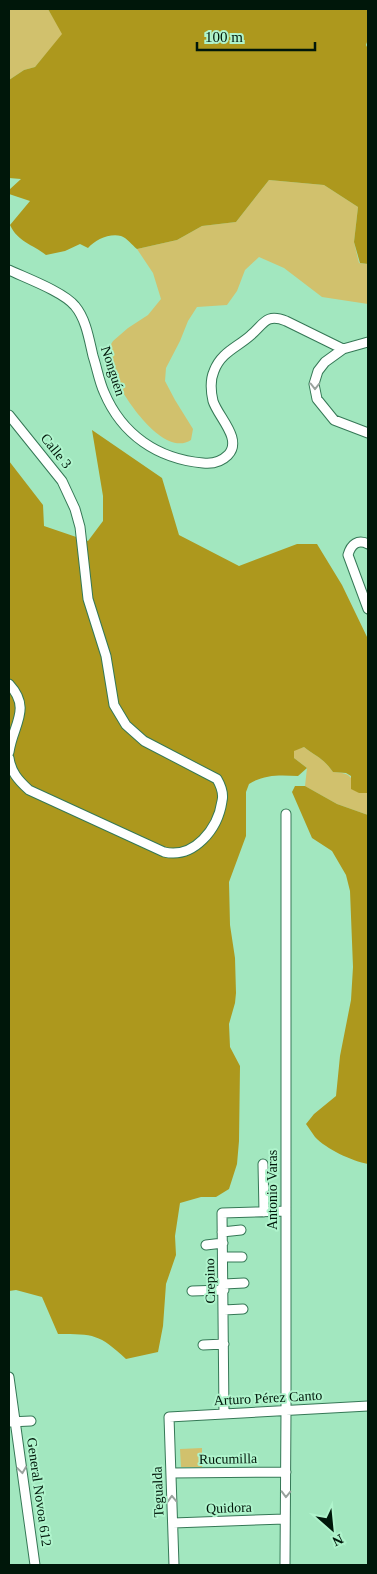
<svg xmlns="http://www.w3.org/2000/svg" width="377" height="1574" font-family="'Times New Roman',serif">
<rect width="100%" height="100%" fill="#a2e7bf"/>
<!-- green -->
<path fill="#d1c16d" d="M9 9H48L63 34 35 67 24 70 9 80Z
M269 180 324 185 358 207 354 242 359 263 368 264V304L322 297 284 268 259 257 245 270 237 291 227 305 197 307 188 321 180 341 166 368 165 381 175 400 193 429 191 440C162 459 120 392 111 370 109 364 108 357 107 351L113 341 128 328 148 315 161 299 153 273 137 249 177 240 202 226 236 222Z
M304 747C317 757 323 758 333 772 352 773 351 777 359 793H368V815L337 804 305 786 307 768 294 758 293 750Z
M202 1448V1467H181L180 1449Z"/>
<!-- forest -->
<path fill="#ad981d" d="M48 9H368V39L366 45 368 49V264L360 263 354 242 358 207 324 185 269 180 236 222 202 226 177 240 137 249C132 245 127 238 121 236 109 233 95 240 88 248L80 244 65 251 46 255C32 244 18 242 10 225L30 201 9 194V190L21 179 9 178V80L24 70 35 67 62 34Z
M92 430 162 478 179 535 239 566 297 544H317L342 585 368 639V793H359L351 789V776L346 773 333 772C323 758 317 757 304 747L294 751V758L307 768 298 776C281 775 264 774 249 784L246 792V836L229 882 230 925 235 958 236 993 235 1003 229 1024 230 1047 240 1066 239 1141 237 1164 229 1189 216 1197H201L180 1203 175 1236 176 1255 166 1284 163 1326 158 1352 126 1359C99 1334 94 1334 58 1334L42 1297 16 1290 9 1291V461L43 505 44 526 88 541 103 521V496Z
M295 786H305L337 804 368 815V1164C352 1161 326 1149 315 1137 312 1133 309 1128 306 1124L314 1114 336 1096 340 1056 351 1000 353 967 350 891 346 875 332 851 312 838 292 792Z"/>
<g fill="none" stroke-linecap="round" stroke-linejoin="round">
<defs>
<path id="minor" d="M9 270C26 278 64 292 75 306 86 319 89 339 93 356 97 368 99 381 104 392 122 435 158 459 203 463 212 464 221 462 228 455 243 439 218 417 213 401 211 392 210 380 214 371 221 352 238 347 251 335 264 324 266 313 286 321L343 349
M368 342 343 349 325 362 318 371 314 384 317 399 334 420 368 433
M9 415 62 481 75 509 80 527 88 599 106 656 114 705 126 725 144 741 217 779C221 786 224 793 222 801 218 829 194 859 164 852L29 790C18 780 11 772 9 758
M368 544C358 539 351 544 348 555L368 609
M9 684C32 709 13 724 9 752
M263 1164 264 1212
M222 1232 241 1230
M206 1245 223 1243
M223 1257H242
M224 1284 244 1283
M192 1291 224 1290
M224 1310 243 1309
M203 1345 224 1344
M9 1377 35 1565
M224 1414 222 1213 286 1211
M9 1422 31 1421
M171 1473 286 1472
M173 1523 285 1519
M174 1565 169 1417 368 1406
M285 1565 286 1410V814"/>
</defs>
<!-- minor casing -->
<use href="#minor" stroke="#357856" stroke-width="11"/>
<!-- minor -->
<use href="#minor" stroke="#fff" stroke-width="9"/>
</g>
<!-- one-way arrows -->
<defs><path id="oneway-chevron" d="M-2-3.5L2.5 0L-2 3.5" fill="none" stroke-width="1.6" stroke-linecap="round" stroke-linejoin="round" transform="scale(1.25)"/></defs>
<g stroke="#99a29d">
<use href="#oneway-chevron" transform="translate(315 386) rotate(90)"/>
<use href="#oneway-chevron" transform="translate(22 1470) rotate(82)"/>
<use href="#oneway-chevron" transform="translate(286 1494) rotate(91)"/>
<use href="#oneway-chevron" transform="translate(172 1499) rotate(-92)"/>
</g>
<g text-anchor="middle" dominant-baseline="central" stroke-width="4" stroke-linejoin="round" paint-order="stroke">
<!-- street labels -->
<g font-size="14" fill="#00170a" stroke="#aff4cc">
<text transform="translate(113 371) rotate(72)">Nonguén</text>
<text transform="translate(56 451) rotate(51)">Calle 3</text>
<text transform="translate(272 1190) rotate(-90)">Antonio Varas</text>
<text transform="translate(210 1281) rotate(-91)">Crepino</text>
<text transform="translate(268 1398) rotate(-3)">Arturo Pérez Canto</text>
<text transform="translate(228 1459) rotate(-1)">Rucumilla</text>
<text transform="translate(39 1492) rotate(82)">General Novoa 612</text>
<text transform="translate(158 1492) rotate(-92)">Tegualda</text>
<text transform="translate(229 1508) rotate(-2)">Quidora</text>
</g>
</g>
<!-- border -->
<rect width="377" height="1574" fill="none" stroke="#00170a" stroke-width="20"/>
<!-- north arrow -->
<g transform="translate(332 1529) rotate(153)" stroke="#aff4cc" stroke-width="4" paint-order="stroke">
<path d="M0-4L9 19L0 12L-9 19Z" fill="#00170a"/>
<text y="-8" font-size="14" font-weight="bold" text-anchor="middle" fill="#00170a">N</text>
</g>
<!-- scale -->
<path d="M197 42v8h118v-8" fill="none" stroke="#00170a" stroke-width="2.5"/>
<text x="205" y="42" font-size="15" fill="#00170a" stroke="#aff4cc" stroke-width="4" paint-order="stroke">100 m</text>
</svg>
